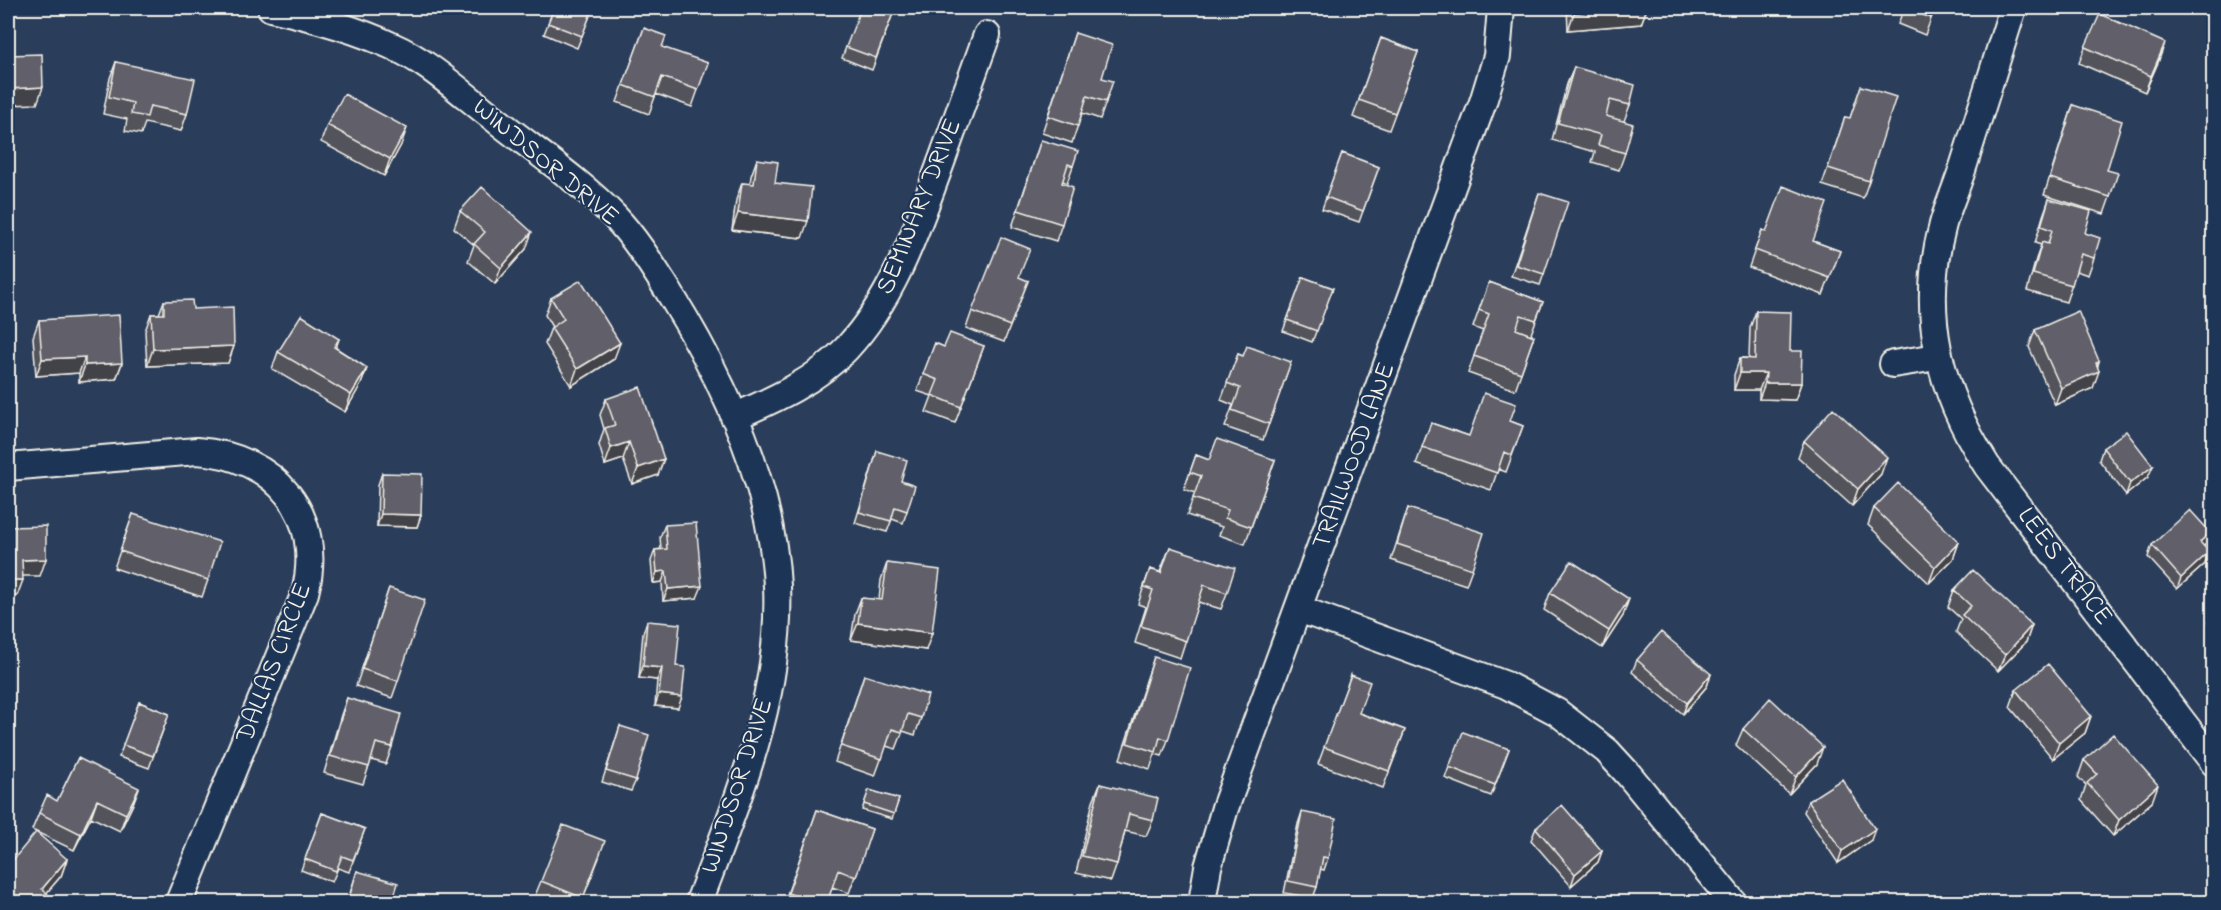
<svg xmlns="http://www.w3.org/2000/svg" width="2221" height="910" font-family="'Indie Flower',sans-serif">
<rect width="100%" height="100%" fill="#2a3d5b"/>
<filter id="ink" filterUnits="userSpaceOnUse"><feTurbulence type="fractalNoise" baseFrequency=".0167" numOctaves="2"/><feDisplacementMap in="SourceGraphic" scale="12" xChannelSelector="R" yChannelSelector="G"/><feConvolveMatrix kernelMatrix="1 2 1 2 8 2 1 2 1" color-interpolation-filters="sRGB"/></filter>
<g filter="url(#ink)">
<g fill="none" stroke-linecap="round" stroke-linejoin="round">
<defs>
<path id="minor" d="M271 8C312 17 353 28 392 46 429 62 462 94 495 119 535 151 579 180 615 217 636 239 653 267 669 292 723 379 772 482 777 586 782 699 737 799 699 902
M2013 8C1997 60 1980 112 1964 164 1958 184 1949 203 1943 224 1919 312 1939 391 1987 466L2214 763
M1893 364 1937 357
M734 417C773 400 816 381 846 349 893 299 916 231 939 168 955 123 971 79 987 35
M8 467 197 451C275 456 325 514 305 593L179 902
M1299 609 1506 685 1557 712 1607 751 1629 775 1733 902
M1202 902 1208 867 1225 808 1483 102 1497 56 1501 8"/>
</defs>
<!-- minor casing -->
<use href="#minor" stroke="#f4f1e8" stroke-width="30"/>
<!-- minor -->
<use href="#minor" stroke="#1d3557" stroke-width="26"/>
</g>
<!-- wall -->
<path fill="#53525b" stroke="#f4f1e8" stroke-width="1.5" d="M554 8H593L577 48 544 34Z
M895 8 872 70 842 58 846 47Z
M1567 8H1647L1641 24 1568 30Z
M1904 8H1935L1925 35 1898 24Z
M644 28 662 47 698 90 692 107 656 94 649 114 617 102Z
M1075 33 1102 78 1106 102 1100 119 1082 113 1072 143 1042 133Z
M1381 38 1418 52 1389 130 1353 117Z
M2085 47 2159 60 2145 92 2079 63Z
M116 62 187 114 181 131 145 123 141 134 125 131 127 119 103 114 110 78Z
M1574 67 1630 105 1624 121 1625 153 1619 170 1592 162 1595 152 1552 140 1567 84Z
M1861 86 1869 181 1863 198 1822 185 1845 117 1850 118Z
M2073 105 2107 170 2110 197 2104 214 2044 195Z
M327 125 401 145 384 176 321 142Z
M1041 140 1073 166 1067 183 1063 181 1062 183V224L1056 241 1012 227Z
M1342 153 1379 167 1359 222 1322 209Z
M757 159 775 183 802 238 732 230 736 200 742 183 750 184 751 176Z
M1539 193 1544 274 1540 285 1511 276Z
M2049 199 2085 233 2094 258 2088 275 2076 271 2066 302 2027 291 2036 259 2041 245 2035 243 2043 216Z
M460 211 526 249 495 284 468 261 474 245 454 228Z
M1762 230 1766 232 1813 241 1840 251 1823 295 1749 267Z
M1303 277 1333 288 1312 342 1283 331Z
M1028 281 1004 342 966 328 972 311Z
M1489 282 1543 302 1531 334 1534 336 1515 390 1468 373 1483 331 1473 327Z
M551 298 614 359 571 386 545 344 551 328 552 327 545 315Z
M164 301 193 309 234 346 228 363 147 366 145 331 151 314H159Z
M1756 311 1790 351 1801 383 1795 400 1759 399V390H1734V375L1740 358H1749L1750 328Z
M39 320 122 363 116 379 79 382V373L36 376 33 337Z
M2035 330 2099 361 2093 388 2055 405 2029 347Z
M339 339 336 348 367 368 361 384 345 412 272 369 278 352Z
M935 343 944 347 984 346 955 423 926 412 932 396 917 391Z
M1238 354 1243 356 1291 362 1263 440 1225 427 1233 405 1221 400Z
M606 399 658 475 632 484 623 459 605 465 599 445 604 429 600 415Z
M1510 421 1523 426 1506 472 1498 469 1491 490 1416 464 1431 423 1469 436Z
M1804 441 1881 474 1852 506 1798 457Z
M2103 448 2148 477 2126 495 2099 460Z
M877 451 901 481 907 511 903 523 892 519 887 532 855 523Z
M1196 455 1209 460H1275L1245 544 1219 535 1222 527 1187 515 1195 493 1184 489Z
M382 473 421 515 417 527 377 526 378 485Z
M1408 508 1472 569 1466 585 1391 560Z
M1874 508 1959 542 1953 559 1929 583 1868 525Z
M133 514 208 580 202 597 114 568Z
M665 525 697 598 663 601 662 582 653 583 651 561 655 550 661 549 660 537Z
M2210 532 2206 544 2203 546 2209 552 2205 564 2177 589 2148 557 2152 545Z
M1170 547 1227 593 1221 609 1198 602 1180 658 1135 643 1146 607 1138 604 1144 586 1150 569 1160 572Z
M887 563 926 650 851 640 855 614 861 598 879 600 881 580Z
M389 588 398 681 392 698 356 686Z
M1954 590 2032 625 2026 642 1998 671 1956 632 1961 619 1948 607Z
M1550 593 1623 616 1602 648 1544 610Z
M2214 609V627L2209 622Z
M647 621 676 666 678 708 655 706 657 680 639 678 643 633Z
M1154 657 1168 740 1162 756 1155 754 1150 769 1120 759Z
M1637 660 1711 674 1707 686 1683 714 1632 672Z
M864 675 921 718 915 735 903 731 896 749 886 746 875 776 835 762Z
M1351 675 1359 713 1405 730 1383 788 1318 764Z
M2016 690 2091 716 2085 733 2053 759 2010 707Z
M347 698 392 747 386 764 371 760 363 784 324 773 341 715Z
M139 702 169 714 149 768 119 757Z
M620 726 636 780 631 791 602 782Z
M1743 729 1817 764 1789 794 1736 745Z
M1509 749 1491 796 1445 778 1449 767Z
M78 758 133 804 120 831 91 817 74 850 32 830 39 813 57 801Z
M2084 760 2152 802 2113 836 2081 800 2086 785 2078 777Z
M1100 784 1153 820 1146 836 1125 831 1117 864 1111 881 1076 873 1093 801Z
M869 790 899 799 892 819 862 810Z
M1808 801 1871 840 1838 863 1804 812Z
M817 810 872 829 849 893 832 887 827 903H784Z
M1302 812 1328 858 1324 870 1320 869 1317 887 1313 898 1284 893 1298 824Z
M322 813 365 829 349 872 338 868 332 882 301 870Z
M1536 828 1602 851 1598 862 1571 886 1531 840Z
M599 858 581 903H546L534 898 541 881Z
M67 859 61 876 46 893 57 903H8V866Z
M357 871 392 903H347Z"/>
<!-- shaded-wall -->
<path fill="#43424a" stroke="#f4f1e8" stroke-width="1.5" d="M1647 8 1641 24 1568 30 1574 13Z
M2165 43 2159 60 2145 92 2151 76Z
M43 87 37 104 8 105V89Z
M407 128 401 145 384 176 390 159Z
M738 213 808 221 802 238 732 230Z
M532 232 526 249 495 284 501 268Z
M620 343 614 359 571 386 577 369Z
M234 346 228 363 147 366 153 349Z
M85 357 79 373 36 376 42 359Z
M2099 361 2095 372 2099 371 2093 388 2055 405 2061 388 2096 363Z
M122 363 116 379 79 382 85 365Z
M367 368 361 384 345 412 351 395Z
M1740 373H1766L1759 390H1734Z
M1765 383H1801L1795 400 1759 399Z
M629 442 623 459 605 465 611 448Z
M1887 457 1881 474 1852 506 1858 489Z
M664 459 658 475 632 484 638 468Z
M2153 466 2148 477 2126 495 2130 483Z
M381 514 421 515 417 527 377 526Z
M2210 532 2206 544 2195 553 2200 542Z
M1959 542 1953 559 1929 583 1935 567Z
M2209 552 2205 564 2177 589 2181 578Z
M46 559 40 576H16L22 560Z
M666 571 662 582 653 583 657 572Z
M8 580H23L17 596 8 597Z
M702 586 697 598 663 601 668 589Z
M1629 599 1623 616 1602 648 1609 631Z
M858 623 932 633 926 650 851 640Z
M2032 625 2026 642 1998 671 2005 655Z
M643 666 662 668 657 680 639 678Z
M1711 674 1707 686 1683 714 1687 703Z
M659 694 682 697 678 708 655 706Z
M2091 716 2085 733 2053 759 2059 743Z
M1823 747 1817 764 1789 794 1796 777Z
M2158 785 2152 802 2113 836 2119 820Z
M139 788 133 804 120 831 126 814Z
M97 800 91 817 74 850 81 834Z
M1875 829 1871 840 1838 863 1842 851Z
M1602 851 1598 862 1571 886 1575 874Z
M67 859 61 876 38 903 42 889Z"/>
<!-- building -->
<path fill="#605f6a" stroke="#f4f1e8" stroke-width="1.5" d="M554 8H593L582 36 548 23Z
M861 8H895L876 58 846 47Z
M1574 8H1642L1574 13Z
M1904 8H1935L1931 18Z
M2100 14 2165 43 2151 76 2085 47Z
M644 28 666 36 662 47 708 63 698 90 662 77 655 97 623 85Z
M1075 33 1112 45 1102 78 1113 81 1106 102 1087 96 1078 126 1048 116Z
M1381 38 1418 52 1395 113 1359 100Z
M42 54 43 87 8 89V55Z
M116 62 195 79 187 114 150 106 147 117 131 114 133 103 109 97Z
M1574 67 1635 85 1630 105 1610 100 1606 116 1633 124 1625 153 1598 145 1601 135 1558 123Z
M1861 86 1896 97 1869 181 1828 168 1845 117 1850 118Z
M344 94 407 128 390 159 327 125Z
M2073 105 2122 121 2107 170 2118 173 2110 197 2050 178Z
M1041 140 1078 151 1073 166 1068 164 1062 183 1073 187 1062 224 1018 210Z
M1342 153 1379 167 1363 211 1326 197Z
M757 159 778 162 775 183 812 187 808 221 738 213 742 183 754 184Z
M1783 186 1827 203 1813 241 1840 251 1830 278 1755 250 1762 230 1766 232Z
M482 187 532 232 501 268 474 244 485 232 460 211Z
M1539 193 1568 202 1544 274 1516 265Z
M2049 199 2091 211 2085 233 2100 238 2094 258 2081 254 2072 285 2033 274 2042 242 2048 244 2052 230 2041 226Z
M1001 237 1030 249 1019 277 1028 281 1010 326 972 311Z
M1303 277 1333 288 1317 331 1287 320Z
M581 280 620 343 577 369 551 328 564 319 551 298Z
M1489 282 1543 302 1536 320 1521 315 1516 329 1534 336 1521 373 1474 356 1489 314 1479 310Z
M192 300 193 309 233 307 234 346 153 349 151 314H164V301Z
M1756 311 1791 312 1790 351H1802L1801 383H1765L1766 373H1740V358L1755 359Z
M2078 311 2099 361 2096 363 2099 371 2061 388 2035 330Z
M119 315 122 363 85 365V357L42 359 39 320Z
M301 315 339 339 334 347 367 368 351 395 278 352Z
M950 333 984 346 961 407 932 395 938 380 923 374 935 343 944 347Z
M1247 346 1291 362 1269 424 1232 410 1240 388 1227 383 1238 354 1243 356Z
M640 387 664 459 638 468 629 442 611 448 605 428 615 425 606 399Z
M1484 393 1516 404 1510 421 1523 426 1512 455 1504 452 1497 473 1422 447 1431 423 1469 436Z
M1833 408 1887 457 1858 489 1804 441Z
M2126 431 2153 466 2130 483 2103 448Z
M1217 439 1275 460 1251 527 1225 518 1228 510 1193 498 1201 476 1190 472 1196 455 1209 460Z
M877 451 907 460 901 481 915 486 907 511 895 507 891 521 859 512Z
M382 473 422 474 421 515 381 514Z
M1898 483 1959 542 1935 567 1874 508Z
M1408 508 1484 533 1472 569 1397 544Z
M2190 510 2210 532 2200 542 2209 552 2181 578 2152 545Z
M133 514 220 542 208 580 120 551Z
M696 523 702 586 668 589 666 571 657 572 655 550 667 549 665 525Z
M46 526V559L22 560 23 580H8V527Z
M1170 547 1235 568 1227 593 1204 585 1186 641 1141 626 1153 590 1144 587 1150 569 1161 573Z
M1571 561 1629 599 1609 631 1550 593Z
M887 563 940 570 932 633 858 623 861 598 882 600Z
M1973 570 2032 625 2005 655 1962 615 1971 606 1954 590Z
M389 588 425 600 398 681 362 669Z
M647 621 680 624 676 666 685 667 682 697 659 694 662 668 643 666Z
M1661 632 1711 674 1687 703 1637 660Z
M1154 657 1190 668 1168 740 1160 737 1156 752 1127 743Z
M2048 664 2091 716 2059 743 2016 690Z
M864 675 928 695 921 718 908 714 902 732 892 729 882 759 841 746Z
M1351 675 1370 682 1359 713 1405 730 1389 771 1324 747Z
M347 698 401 714 392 747 376 743 369 767 330 756Z
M1770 698 1823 747 1796 777 1743 729Z
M139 702 169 714 153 756 123 745Z
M620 726 649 735 636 780 606 771Z
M1463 732 1509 749 1495 785 1449 767Z
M2113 734 2158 785 2119 820 2087 783 2097 774 2084 760Z
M78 758 139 788 126 814 97 800 81 834 39 813 47 795 57 801Z
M1842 779 1875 829 1842 851 1808 801Z
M1100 784 1158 798 1153 820 1129 814 1117 864 1082 856Z
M869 790 899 799 894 814 864 804Z
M1562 805 1602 851 1575 874 1536 828Z
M817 810 872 829 856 877 838 870 827 903H814L788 893Z
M1302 812 1336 819 1328 858 1323 857 1317 887 1288 881Z
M322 813 365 829 353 860 342 856 336 871 305 859Z
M563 825 605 841 583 898 541 881Z
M36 832 67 859 42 889 57 903H18L8 894V866Z
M357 871 398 883 392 903H362L349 898Z
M1134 900V903H1103V902Z"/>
</g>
<g text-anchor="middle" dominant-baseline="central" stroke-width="4.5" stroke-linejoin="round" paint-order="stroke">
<!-- street labels -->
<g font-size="26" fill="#f4f1e8" stroke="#1d3557">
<text transform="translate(545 163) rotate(40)">WINDSOR DRIVE</text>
<text transform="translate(920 207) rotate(-68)">SEMINARY DRIVE</text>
<text transform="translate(1355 456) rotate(-70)">TRAILWOOD LANE</text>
<text transform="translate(2064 567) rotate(53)">LEES TRACE</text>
<text transform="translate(275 663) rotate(-69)">DALLAS CIRCLE</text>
<text transform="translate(738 786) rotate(-72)">WINDSOR DRIVE</text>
</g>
</g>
<!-- margin -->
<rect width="2221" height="910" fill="none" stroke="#1d3557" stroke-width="30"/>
<rect x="15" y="15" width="2191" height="880" fill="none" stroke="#f4f1e8" stroke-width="2" filter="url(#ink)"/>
</svg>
